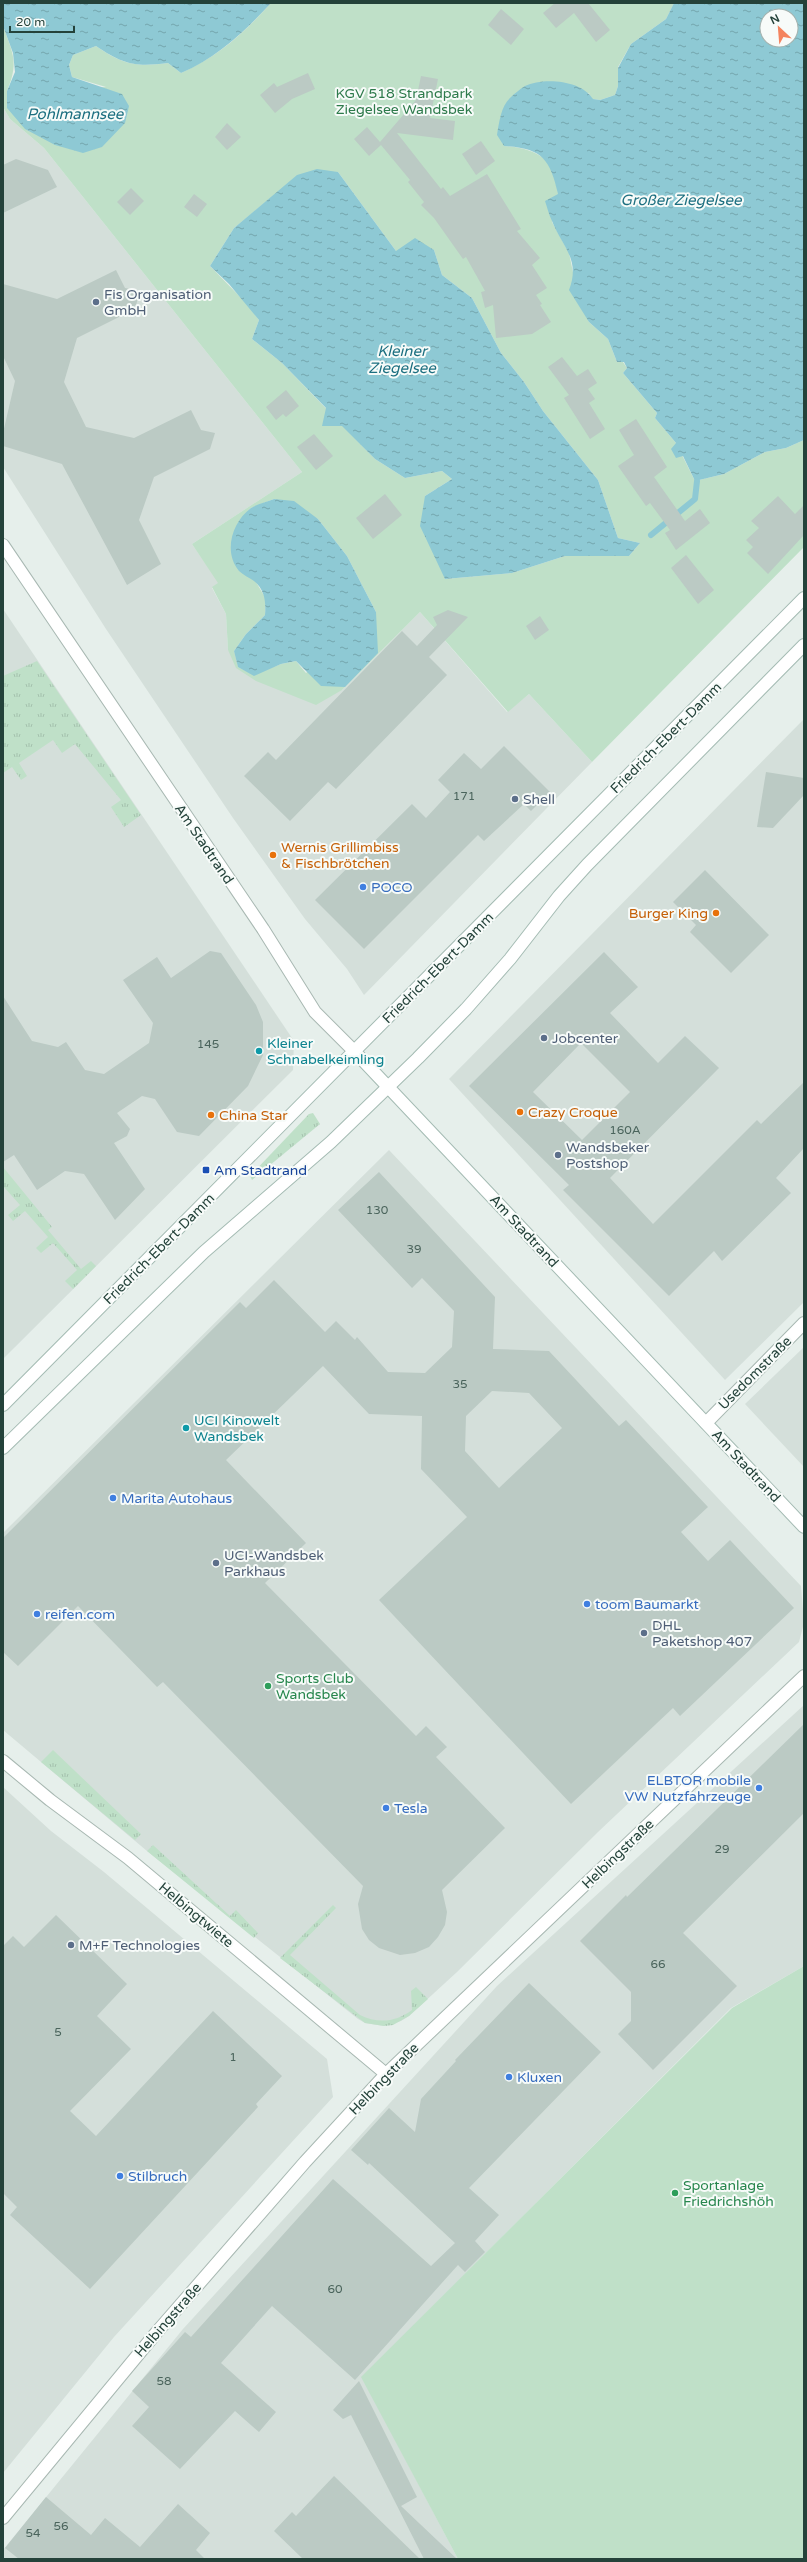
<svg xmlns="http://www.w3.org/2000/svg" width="807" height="2562" font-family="'Varela Round',sans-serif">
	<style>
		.built { fill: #d4dfda }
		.grass { fill: url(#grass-tufts) }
		.green { fill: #bfe0c8; fill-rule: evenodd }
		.water { fill: url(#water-ripples); fill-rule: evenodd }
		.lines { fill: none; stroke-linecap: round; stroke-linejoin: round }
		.stream { stroke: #8ec9d4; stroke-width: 6 }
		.building { fill: #bbcac4; fill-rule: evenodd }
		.minor-casing { stroke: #a8b8b2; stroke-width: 14 }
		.tertiary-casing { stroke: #a8b8b2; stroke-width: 14 }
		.secondary-casing { stroke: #a4bbb3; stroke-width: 14 }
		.minor { stroke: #fff; stroke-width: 12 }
		.tertiary { stroke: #fff; stroke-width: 12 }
		.secondary { stroke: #fff; stroke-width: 12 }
		.service-dot { fill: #5c6f8a; stroke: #f7fbf9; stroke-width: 1.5 }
		.food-dot { fill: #e8710a; stroke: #f7fbf9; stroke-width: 1.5 }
		.shop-dot { fill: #3f7fe0; stroke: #f7fbf9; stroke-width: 1.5 }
		.culture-dot { fill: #0f9aa8; stroke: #f7fbf9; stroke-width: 1.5 }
		.transit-dot { fill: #1a4fb4; stroke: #f7fbf9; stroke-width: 1.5 }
		.leisure-dot { fill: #2e9e5b; stroke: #f7fbf9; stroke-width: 1.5 }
		.labels { text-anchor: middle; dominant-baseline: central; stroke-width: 4; stroke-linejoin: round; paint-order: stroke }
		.number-label { font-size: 12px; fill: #4a645c }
		.park-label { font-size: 14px; fill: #2d7a4b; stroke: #f7fbf9 }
		.service-label { font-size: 14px; fill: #4e5e75; stroke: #f7fbf9; text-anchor: start }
		.street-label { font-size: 14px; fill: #24423a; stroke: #f7fbf9 }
		.food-label { font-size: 14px; fill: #c56008; stroke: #f7fbf9; text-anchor: start }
		.shop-label { font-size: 14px; fill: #366cbe; stroke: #f7fbf9; text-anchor: start }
		.culture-label { font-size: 14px; fill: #0d838f; stroke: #f7fbf9; text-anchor: start }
		.transit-label { font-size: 14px; fill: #164399; stroke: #f7fbf9; text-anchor: start }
		.leisure-label { font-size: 14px; fill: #27864d; stroke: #f7fbf9; text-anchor: start }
		.water-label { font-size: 15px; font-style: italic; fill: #1c6f80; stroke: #f7fbf9 }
	</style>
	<defs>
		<pattern id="grass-tufts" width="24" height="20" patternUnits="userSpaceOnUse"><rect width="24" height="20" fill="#bfe0c8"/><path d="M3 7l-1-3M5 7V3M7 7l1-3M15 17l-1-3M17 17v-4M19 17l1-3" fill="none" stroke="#a4c1ad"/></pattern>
		<pattern id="water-ripples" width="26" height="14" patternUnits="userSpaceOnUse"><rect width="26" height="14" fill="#8ec9d4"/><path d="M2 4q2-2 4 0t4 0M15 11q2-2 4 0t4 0" fill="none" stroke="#74a5ad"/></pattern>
	</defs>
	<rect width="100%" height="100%" fill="#e6efeb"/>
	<g class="built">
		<path d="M3,107L10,119L44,148L302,472L192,544L219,583L212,588L226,614L228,650L342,690L420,612L507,712L529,694L592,762L364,995L347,969L305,919L233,818L106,629L3,467Z"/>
		<path d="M3,609L294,1041L293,1070L3,1359Z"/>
		<path d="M804,719V1302L725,1380L449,1079Z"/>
		<path d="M389,1150L801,1586L804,1623L799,1642L598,1832L457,1972L409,2016L401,2021L384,2026L365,2023L358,2019L147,1851L3,1730V1533Z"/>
		<path d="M804,1347V1467L745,1404Z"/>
		<path d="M804,1705V1966L731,2008L362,2377L458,2559H3V2550L183,2329L497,1986Z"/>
		<path d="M3,1787L51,1831L104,1872L327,2059L333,2097L114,2337L3,2473Z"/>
	</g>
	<g class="grass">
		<path d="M37,661L141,815L124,827L111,807L121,800L75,744L62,753L53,740L19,763L27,776L21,780L12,767L3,773V676Z"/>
		<path d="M313,1113L320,1124L252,1180L250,1176L309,1114Z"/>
		<path d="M3,1167L52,1227L48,1230L81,1269L91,1261L96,1266L73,1289L65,1281L77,1270L53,1243L41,1253L36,1248L48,1237L25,1211L13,1221L8,1215L20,1205L3,1186Z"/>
		<path d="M53,1750L141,1834L135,1840L41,1762Z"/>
		<path d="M153,1845L230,1916L236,1910L258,1933L254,1938L147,1851Z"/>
		<path d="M333,1905L336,1908L290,1955L360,2015C378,2024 396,2022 412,2010L411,1991L416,1987L428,1999L409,2016L393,2025L384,2026L365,2023L280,1958Z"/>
	</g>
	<g class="green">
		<path d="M271,3H674L666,19L631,44L618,67V86L615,95L600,100L592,99L589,93L504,146C535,148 558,159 558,194C558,203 554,214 552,222L569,253L574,277L589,322L608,339L617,362H623L627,368L623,373L657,413L655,418L676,443L695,481L724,474L765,452L786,448L804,440V547L592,762L529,694L508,712L420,612L342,690L316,705L256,681L236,668L228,650L226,614L212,587L218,583L192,544L302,472L44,148L10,119L3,107V26C13,54 19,62 7,91L106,87L72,77L69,65L73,55L96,46C123,65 136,67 168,63L181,73C219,56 243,34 271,3ZM338,172L396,251L434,250L442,275L472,298L501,353L524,382L543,411L598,480L618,538L640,543L629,556H565L512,573L445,579L425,496L452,479L442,471L405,478L375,459L282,363L252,339L259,320L247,304L210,266L234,228L273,196ZM274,499L318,519L347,556L376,612L306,673L296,661L281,664L254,675L238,667L234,651L246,634L265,615L266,599L256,582L238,523L251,508Z"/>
		<path d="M804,1966V2559H458L361,2377L732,2008Z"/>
	</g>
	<g class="water">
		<path d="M4,3H271C244,32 218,57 181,73L168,63C136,67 124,65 96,46L73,55L69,65L72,77L122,94L129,106L125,123L102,147L83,153L55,145L25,129L7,108V91L15,72L13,53L3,26Z"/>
		<path d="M674,3H804V440L786,448L765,452L724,474L695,481L683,456L676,458L671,449L676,443L655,418L657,413L623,373L627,368L624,362H617L608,339L589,322L569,290C581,259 562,247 552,221C549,215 547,207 545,201L558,194C550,159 542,148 504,146L497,135C499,123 501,106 510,98C514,94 520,89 525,86C543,77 582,80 593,99L600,100L615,95L618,86V68L631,44L666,19ZM767,16H791V40H767Z"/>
		<path d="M317,169L338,172L396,251L415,238L434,250L442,275L472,298L501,353L524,382L543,411L598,480L618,538L640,543L629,556H565L512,573L445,579L420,526L425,496L452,479L442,471L405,478L375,459L342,426H322L326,408L282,363L252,339L259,320L229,284L210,266L234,228L297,175Z"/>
		<path d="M274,499L294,501L318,519L347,556L376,612L378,653L345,687L321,686L296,661L281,664L254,676L238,667L234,651L246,634L265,615C266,602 265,590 254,581C250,578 243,575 239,571C223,552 232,522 251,508C257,504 267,502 274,499Z"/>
	</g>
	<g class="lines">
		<path class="stream" d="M651,535L695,499L697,481"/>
	</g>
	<g class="building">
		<path d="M555,3H588L610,30L596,42L574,13L556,28L543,13Z"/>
		<path d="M501,9L524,29L511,45L488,25Z"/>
		<path d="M308,73L315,89L292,99L275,113L260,95L274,83L277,87Z"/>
		<path d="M421,76L438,79L430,118L455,121L453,140L397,133L441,189L443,187L450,196L487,174L521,229L517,231L540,258L532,265L547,288L536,295L542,304L540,305L551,322L532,334L496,338L493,305L485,308L481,292L485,291L466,257L463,259L434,218L421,205L424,202L408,182L410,180L381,145L369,156L354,139L367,127L380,142L416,100Z"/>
		<path d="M227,123L241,137L227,150L215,137Z"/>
		<path d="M481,141L495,161L476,175L462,154Z"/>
		<path d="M16,159L48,170L57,187L3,213V165Z"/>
		<path d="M131,188L144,201L130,215L117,202Z"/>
		<path d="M194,194L207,204L197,217L184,207Z"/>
		<path d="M116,270L125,288L140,291L135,309L77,338L64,382L86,427L134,438L191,410L201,430L215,433L210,449L154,477L139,520L161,564L127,585L62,464L3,446V433L15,381L3,356V284L57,299Z"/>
		<path d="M562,357L577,376L588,369L597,383L588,389L595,399L589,403L605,429L590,439L564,398L569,395L548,367Z"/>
		<path d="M286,390L299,406L286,417L283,414L276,420L266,407Z"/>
		<path d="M636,419L667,467L654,477L685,521L700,509L710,523L676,550L665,533L670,530L650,503L646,506L618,466L634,455L619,430Z"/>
		<path d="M314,434L333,456L316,470L297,447Z"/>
		<path d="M385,494L402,515L373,539L356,518Z"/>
		<path d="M778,496L795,514L804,505V535L768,574L747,553L753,547L746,540L759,528L751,521Z"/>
		<path d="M686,555L714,590L698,604L671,568Z"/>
		<path d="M448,610L468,617L429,657L447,675L336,789L328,782L290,821L244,776L268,752L276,760L402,631L417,646L437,625L433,617Z"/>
		<path d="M540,616L549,630L535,640L526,626Z"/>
		<path d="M504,746L550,792L531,811L524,804L484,841L478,835L364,949L315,900L412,804L426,818L450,792L438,780L464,753L481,769Z"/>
		<path d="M766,772L804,778V795L773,828L757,827Z"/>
		<path d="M705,870L769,935L731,973L690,932L696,925L673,902Z"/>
		<path d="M210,951L221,953L256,1005L263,1022V1055L248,1086L199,1136L177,1132L155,1099L142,1096L117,1113L130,1129L127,1136L114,1143L145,1189L115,1220L84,1174L65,1171L37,1190L14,1155L3,1162V996L32,1041L58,1047L66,1042L85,1070L104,1074L149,1043L153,1023L123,980L157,957L171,978Z"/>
		<path d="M604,952L638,987L610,1013L658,1063L685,1036L719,1068L610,1178L653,1224L757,1120L761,1124L804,1082V1148L776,1178L791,1193L722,1261L714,1251L669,1296L563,1190L569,1185L469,1086ZM581,1043L630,1092L582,1140L533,1092Z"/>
		<path d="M379,1172L495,1297L493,1349L549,1351L619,1426L626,1420L708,1507L681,1532L708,1561L730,1540L794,1608L680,1716L673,1708L571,1804L379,1600L467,1517L421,1469L422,1416L369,1414L323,1366L226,1460L306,1543L265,1583L416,1736L426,1726L447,1747L436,1757L505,1828L442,1890L447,1912L445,1925L438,1937L429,1947L415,1953L400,1955L379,1948L369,1940L362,1929L358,1904L363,1886L163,1682L157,1687L78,1606L18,1666L3,1652V1538L240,1302L246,1308L274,1280L325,1332L336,1321L355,1340L357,1337L388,1372L425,1373L452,1347L454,1311L422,1278L412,1288L338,1210ZM492,1391L529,1393L562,1428L499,1488L465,1451L466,1416Z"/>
		<path d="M804,1724V1813L683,1933L737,1986L653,2070L618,2034L631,2021V1992L580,1941L626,1895L627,1897Z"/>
		<path d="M56,1915L127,1984L97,2016L131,2049L70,2111L96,2136L213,2011L282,2076L256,2104L258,2107L90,2289L10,2215L17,2207L3,2193V1946L13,1936L24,1947Z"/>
		<path d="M529,1983L601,2052L469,2188L499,2215L475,2241L485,2252L465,2272L458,2265L355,2380L272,2306L221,2363L276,2412L259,2432L235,2411L180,2469L132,2426L149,2407L132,2391L185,2332L191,2337L333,2179L431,2266L455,2243L369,2163L368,2165L351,2150L389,2108L415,2132L421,2099L456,2061L455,2060Z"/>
		<path d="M359,2381L417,2497L401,2506L457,2559H424L351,2415L343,2419L333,2410Z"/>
		<path d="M334,2476L420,2559H303L274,2531L292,2512L296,2516Z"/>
		<path d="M46,2497L91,2535L105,2518L140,2547L178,2504L210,2533L196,2550L205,2559H19L5,2548Z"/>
	</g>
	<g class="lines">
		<defs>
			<g id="minor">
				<path d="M706,1423L804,1323"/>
				<path d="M3,1761L50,1800L128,1858L386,2074"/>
				<path d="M3,2518L156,2333L305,2162L386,2074L804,1676"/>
			</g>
			<path id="tertiary" d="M3,545L263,929L315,1012L355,1052"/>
			<g id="secondary">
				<path d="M355,1052L804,1527"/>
				<path d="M3,1405L804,598"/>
				<path d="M3,1448L204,1252L331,1142L418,1058L466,1009L510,959L559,896L587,865L804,645"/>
			</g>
		</defs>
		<use href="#minor" class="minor-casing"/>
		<use href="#tertiary" class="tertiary-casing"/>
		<use href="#secondary" class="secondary-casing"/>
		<use href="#minor" class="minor"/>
		<use href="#tertiary" class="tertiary"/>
		<use href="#secondary" class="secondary"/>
	</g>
	<g class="service-dot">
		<circle cx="96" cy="302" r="4"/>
		<circle cx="515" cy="799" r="4"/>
		<circle cx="544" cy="1038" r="4"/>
		<circle cx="558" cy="1155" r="4"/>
		<circle cx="216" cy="1563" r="4"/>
		<circle cx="644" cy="1633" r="4"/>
		<circle cx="71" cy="1945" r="4"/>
	</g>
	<g class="food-dot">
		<circle cx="273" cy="855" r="4"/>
		<circle cx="716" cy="913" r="4"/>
		<circle cx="520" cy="1112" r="4"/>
		<circle cx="211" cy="1115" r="4"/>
	</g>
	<g class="shop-dot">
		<circle cx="363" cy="887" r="4"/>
		<circle cx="113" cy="1498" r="4"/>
		<circle cx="587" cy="1604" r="4"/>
		<circle cx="37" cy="1614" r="4"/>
		<circle cx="759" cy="1788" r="4"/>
		<circle cx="386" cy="1808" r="4"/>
		<circle cx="509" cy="2077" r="4"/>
		<circle cx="120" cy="2176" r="4"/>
	</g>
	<g class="culture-dot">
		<circle cx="259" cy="1051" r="4"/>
		<circle cx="186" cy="1428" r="4"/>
	</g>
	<rect class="transit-dot" x="202" y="1166" width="8" height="8" rx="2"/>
	<g class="leisure-dot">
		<circle cx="268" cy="1686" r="4"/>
		<circle cx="675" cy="2193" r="4"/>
	</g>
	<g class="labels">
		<g class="number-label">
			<text x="464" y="796">171</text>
			<text x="208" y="1044">145</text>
			<text x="625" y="1130">160A</text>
			<text x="377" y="1210">130</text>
			<text x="414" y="1249">39</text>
			<text x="460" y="1384">35</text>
			<text x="722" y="1849">29</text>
			<text x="658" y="1964">66</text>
			<text x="58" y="2032">5</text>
			<text x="233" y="2057">1</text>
			<text x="335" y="2289">60</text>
			<text x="164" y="2381">58</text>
			<text x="61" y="2526">56</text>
			<text x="33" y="2533">54</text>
		</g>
		<g class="park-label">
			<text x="404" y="93">KGV 518 Strandpark<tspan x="404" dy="16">Ziegelsee Wandsbek</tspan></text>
		</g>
		<g class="service-label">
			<text x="104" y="294">Fis Organisation<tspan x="104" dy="16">GmbH</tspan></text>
			<text x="523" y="799">Shell</text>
			<text x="552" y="1038">Jobcenter</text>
			<text x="566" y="1147">Wandsbeker<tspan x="566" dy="16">Postshop</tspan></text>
			<text x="224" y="1555">UCI-Wandsbek<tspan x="224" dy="16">Parkhaus</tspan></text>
			<text x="652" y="1625">DHL<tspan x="652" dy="16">Paketshop 407</tspan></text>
			<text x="79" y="1945">M+F Technologies</text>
		</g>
		<g class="street-label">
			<text transform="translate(666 738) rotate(-45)">Friedrich-Ebert-Damm</text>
			<text transform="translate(204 844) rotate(56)">Am Stadtrand</text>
			<text transform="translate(438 968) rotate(-45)">Friedrich-Ebert-Damm</text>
			<text transform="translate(524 1231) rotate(47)">Am Stadtrand</text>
			<text transform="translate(159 1249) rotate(-45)">Friedrich-Ebert-Damm</text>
			<text transform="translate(755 1373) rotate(-45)">Usedomstraße</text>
			<text transform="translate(746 1466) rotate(47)">Am Stadtrand</text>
			<text transform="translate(618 1854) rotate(-44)">Helbingstraße</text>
			<text transform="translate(196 1915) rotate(40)">Helbingtwiete</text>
			<text transform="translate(384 2079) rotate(-46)">Helbingstraße</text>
			<text transform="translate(168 2320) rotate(-49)">Helbingstraße</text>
		</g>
		<g class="food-label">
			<text x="281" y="847">Wernis Grillimbiss<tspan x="281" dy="16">&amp; Fischbrötchen</tspan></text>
			<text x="708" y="913" text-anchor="end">Burger King</text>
			<text x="528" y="1112">Crazy Croque</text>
			<text x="219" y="1115">China Star</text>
		</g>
		<g class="shop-label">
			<text x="371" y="887">POCO</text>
			<text x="121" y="1498">Marita Autohaus</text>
			<text x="595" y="1604">toom Baumarkt</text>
			<text x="45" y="1614">reifen.com</text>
			<text x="751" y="1780" text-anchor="end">ELBTOR mobile<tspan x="751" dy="16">VW Nutzfahrzeuge</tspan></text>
			<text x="394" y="1808">Tesla</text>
			<text x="517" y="2077">Kluxen</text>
			<text x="128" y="2176">Stilbruch</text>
		</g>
		<g class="culture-label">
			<text x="267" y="1043">Kleiner<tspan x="267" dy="16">Schnabelkeimling</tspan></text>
			<text x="194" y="1420">UCI Kinowelt<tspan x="194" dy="16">Wandsbek</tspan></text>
		</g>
		<g class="transit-label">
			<text x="214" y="1170">Am Stadtrand</text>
		</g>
		<g class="leisure-label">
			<text x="276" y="1678">Sports Club<tspan x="276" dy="16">Wandsbek</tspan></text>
			<text x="683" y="2185">Sportanlage<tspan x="683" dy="16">Friedrichshöh</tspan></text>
		</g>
		<g class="water-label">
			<text x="75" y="114">Pohlmannsee</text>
			<text x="681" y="200">Großer Ziegelsee</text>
			<text x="402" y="351">Kleiner<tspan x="402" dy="17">Ziegelsee</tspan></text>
		</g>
	</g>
	<rect width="807" height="2562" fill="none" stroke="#24423a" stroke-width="8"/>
	<g transform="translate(779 28) rotate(334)"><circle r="19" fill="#f7fbf9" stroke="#a3b1ad"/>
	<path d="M0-3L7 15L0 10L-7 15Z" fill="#f4845f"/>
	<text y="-6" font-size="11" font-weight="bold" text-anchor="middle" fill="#24423a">N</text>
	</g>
	<path d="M10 26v6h64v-6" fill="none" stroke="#24423a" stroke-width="2"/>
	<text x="16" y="26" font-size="12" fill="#24423a" stroke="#f7fbf9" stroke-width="3" paint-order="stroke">20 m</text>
</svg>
